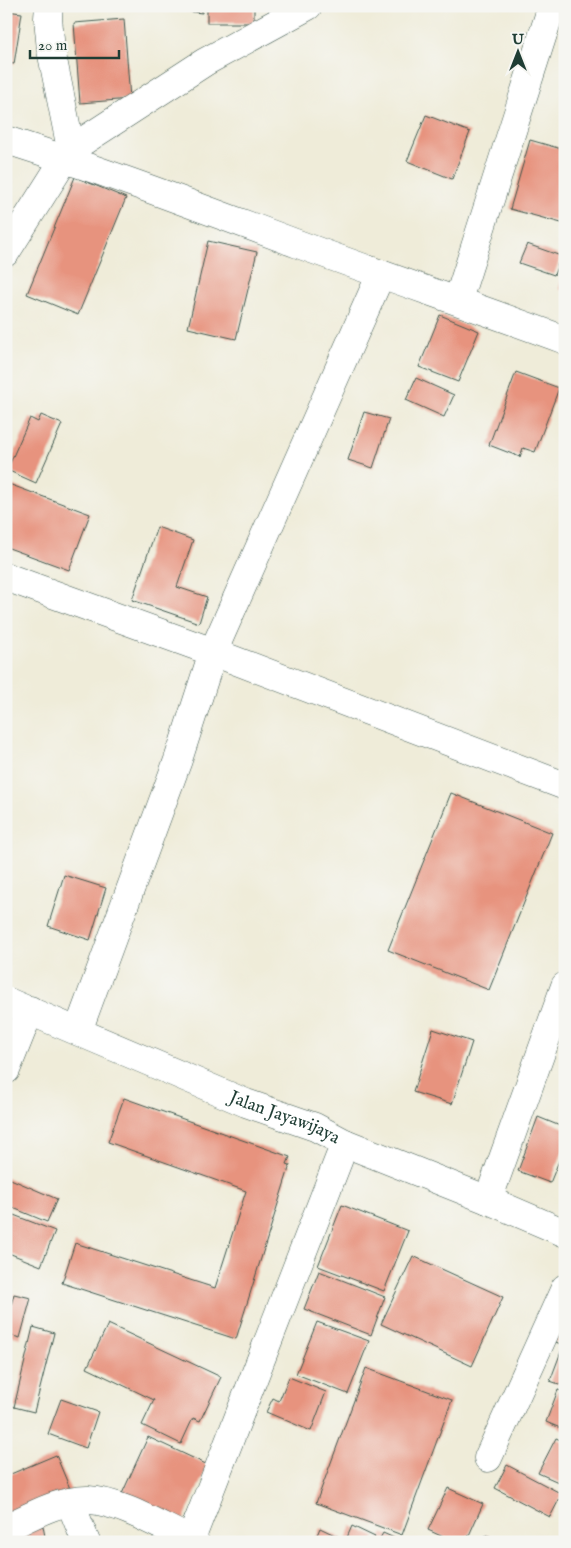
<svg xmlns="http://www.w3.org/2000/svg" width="571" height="1548" font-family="'IM FELL English',serif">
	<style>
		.building { fill: #e7937e }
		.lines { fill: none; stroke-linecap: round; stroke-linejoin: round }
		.minor-casing { stroke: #3e574d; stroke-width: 29 }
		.major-casing { stroke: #3e574d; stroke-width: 29 }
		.minor { stroke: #fff; stroke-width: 28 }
		.major { stroke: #fff; stroke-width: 28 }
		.labels { text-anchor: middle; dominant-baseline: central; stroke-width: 4; stroke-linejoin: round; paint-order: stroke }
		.street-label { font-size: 18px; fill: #1f3d34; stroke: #f6f6f2 }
	</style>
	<rect width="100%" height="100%" fill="#f6f6f2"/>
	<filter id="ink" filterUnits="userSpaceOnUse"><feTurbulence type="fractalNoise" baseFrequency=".02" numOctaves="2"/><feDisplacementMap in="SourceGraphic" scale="10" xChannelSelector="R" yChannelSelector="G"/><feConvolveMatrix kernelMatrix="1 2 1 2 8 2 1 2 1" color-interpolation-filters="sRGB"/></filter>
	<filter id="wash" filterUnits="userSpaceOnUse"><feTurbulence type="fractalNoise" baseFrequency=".0096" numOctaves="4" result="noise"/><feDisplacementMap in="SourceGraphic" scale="20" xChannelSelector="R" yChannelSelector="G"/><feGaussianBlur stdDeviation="1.12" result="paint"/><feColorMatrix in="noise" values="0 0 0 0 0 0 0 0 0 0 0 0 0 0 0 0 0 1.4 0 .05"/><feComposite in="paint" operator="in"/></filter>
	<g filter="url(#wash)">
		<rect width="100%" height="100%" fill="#efecd9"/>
		<g id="blocks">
			<g class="building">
				<path d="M177,6H202V13L177,10Z"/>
				<rect x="207" y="6" width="47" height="17"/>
				<path d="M6,11L22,13L14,64L6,63Z"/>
				<path d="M124,19L130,99L80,103L74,23Z"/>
				<path d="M426,115L470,132L452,179L407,161Z"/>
				<path d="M530,140L565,150V224L510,209Z"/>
				<path d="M75,177L126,198L78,315L27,294Z"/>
				<path d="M208,241L257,252L236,339L188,328Z"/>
				<path d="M527,244L561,256L554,275L519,263Z"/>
				<path d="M564,271H565V291L559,289Z"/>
				<path d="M440,315L479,331L458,382L419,367Z"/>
				<path d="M516,372L559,388L535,452L523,448L520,457L489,445Z"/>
				<path d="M416,378L454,395L444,417L406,400Z"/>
				<path d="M364,412L389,419L373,468L348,460Z"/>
				<path d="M41,415L62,424L36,483L7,470L30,418L38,422Z"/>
				<path d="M6,483L90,514L69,570L6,547Z"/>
				<path d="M157,527L193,540L177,587L207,597L199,623L132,600Z"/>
				<path d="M451,793L552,833L489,990L388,950Z"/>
				<path d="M64,875L106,888L90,940L48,926Z"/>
				<path d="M433,1029L472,1042L452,1104L413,1092Z"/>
				<path d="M124,1098L290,1157L287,1164L290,1165L236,1339L62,1283L75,1243L215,1288L246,1191L108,1142Z"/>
				<path d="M538,1117L565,1128V1146L550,1183L518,1171Z"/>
				<path d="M6,1177L57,1199L47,1222L6,1205Z"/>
				<path d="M342,1205L408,1231L384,1291L318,1266Z"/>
				<path d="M6,1212L55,1231L41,1266L6,1252Z"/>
				<path d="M413,1256L503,1297L472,1366L381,1324Z"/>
				<path d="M319,1271L385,1297L371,1335L304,1309Z"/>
				<path d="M14,1294L31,1298L20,1338L6,1334V1316H8Z"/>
				<path d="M565,1317V1345L555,1342Z"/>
				<path d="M317,1322L369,1341L348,1394L296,1374Z"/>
				<path d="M108,1324L221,1377L200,1421L193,1418L181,1444L142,1425L154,1400L87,1368Z"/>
				<path d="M33,1327L54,1333L34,1412L14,1407Z"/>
				<path d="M562,1349L565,1350V1386L550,1381Z"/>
				<path d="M366,1368L452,1400L402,1535L316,1503Z"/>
				<path d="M289,1377L326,1392L311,1431L266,1412L273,1398L279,1401Z"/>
				<path d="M558,1390L565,1392V1430L546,1422Z"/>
				<path d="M61,1399L98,1412L86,1448L48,1434Z"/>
				<path d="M148,1437L208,1465L182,1523L121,1496Z"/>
				<path d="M556,1438L565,1442V1485L538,1473Z"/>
				<path d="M56,1455L71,1491L10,1517L6,1509V1476Z"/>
				<path d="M507,1465L562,1494L550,1517L495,1488Z"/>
				<path d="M448,1488L483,1504L466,1542H454L428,1530Z"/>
				<path d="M43,1526L46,1542H21L19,1532Z"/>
				<path d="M352,1526L375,1537L372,1542H345Z"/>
				<path d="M320,1528L343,1539L342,1542H314Z"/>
				<path d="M383,1533L403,1542H378Z"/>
				<path d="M486,1535L505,1541V1542H483Z"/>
			</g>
		</g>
	</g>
	<g filter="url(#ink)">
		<use href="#blocks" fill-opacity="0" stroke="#3e574d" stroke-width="1"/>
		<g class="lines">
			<defs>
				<g id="minor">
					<path d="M49,6L48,18L51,50L71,149"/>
					<path d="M6,140C105,171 201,208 298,244C387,277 476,307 565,340"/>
					<path d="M6,252L71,149L205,62L308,6"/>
					<path d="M381,274L213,652L565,786"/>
					<path d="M458,300L552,6"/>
					<path d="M6,577L213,652L178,760L78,1031"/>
					<path d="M6,1070L30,1010"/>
					<path d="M488,1200L565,986"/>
					<path d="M488,1458L565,1288"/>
					<path d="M70,1502L86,1542"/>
					<path d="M6,1528C31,1516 60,1499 89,1500C120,1501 165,1529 195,1542"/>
					<path d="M190,1542L345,1143"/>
				</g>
				<g id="major">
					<path id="s1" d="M6,1001L246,1103L315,1127L345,1143L488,1200L565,1233"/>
				</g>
			</defs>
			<use href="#minor" class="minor-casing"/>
			<use href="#major" class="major-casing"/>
			<use href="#minor" class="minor"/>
			<use href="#major" class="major"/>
		</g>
	</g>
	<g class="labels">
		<g class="street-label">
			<text stroke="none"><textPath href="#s1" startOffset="302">Jalan Jayawijaya</textPath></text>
		</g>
	</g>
	<rect width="571" height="1548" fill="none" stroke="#f6f6f2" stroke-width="25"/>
	<g transform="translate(518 52)" stroke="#f6f6f2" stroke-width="4" paint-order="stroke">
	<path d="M0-4L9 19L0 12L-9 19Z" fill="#1f3d34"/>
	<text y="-8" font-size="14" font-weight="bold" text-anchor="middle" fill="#1f3d34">U</text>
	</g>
	<path d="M30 50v8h89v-8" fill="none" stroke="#1f3d34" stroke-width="2.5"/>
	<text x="38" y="50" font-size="15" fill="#1f3d34" stroke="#f6f6f2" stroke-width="4" paint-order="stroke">20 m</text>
</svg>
